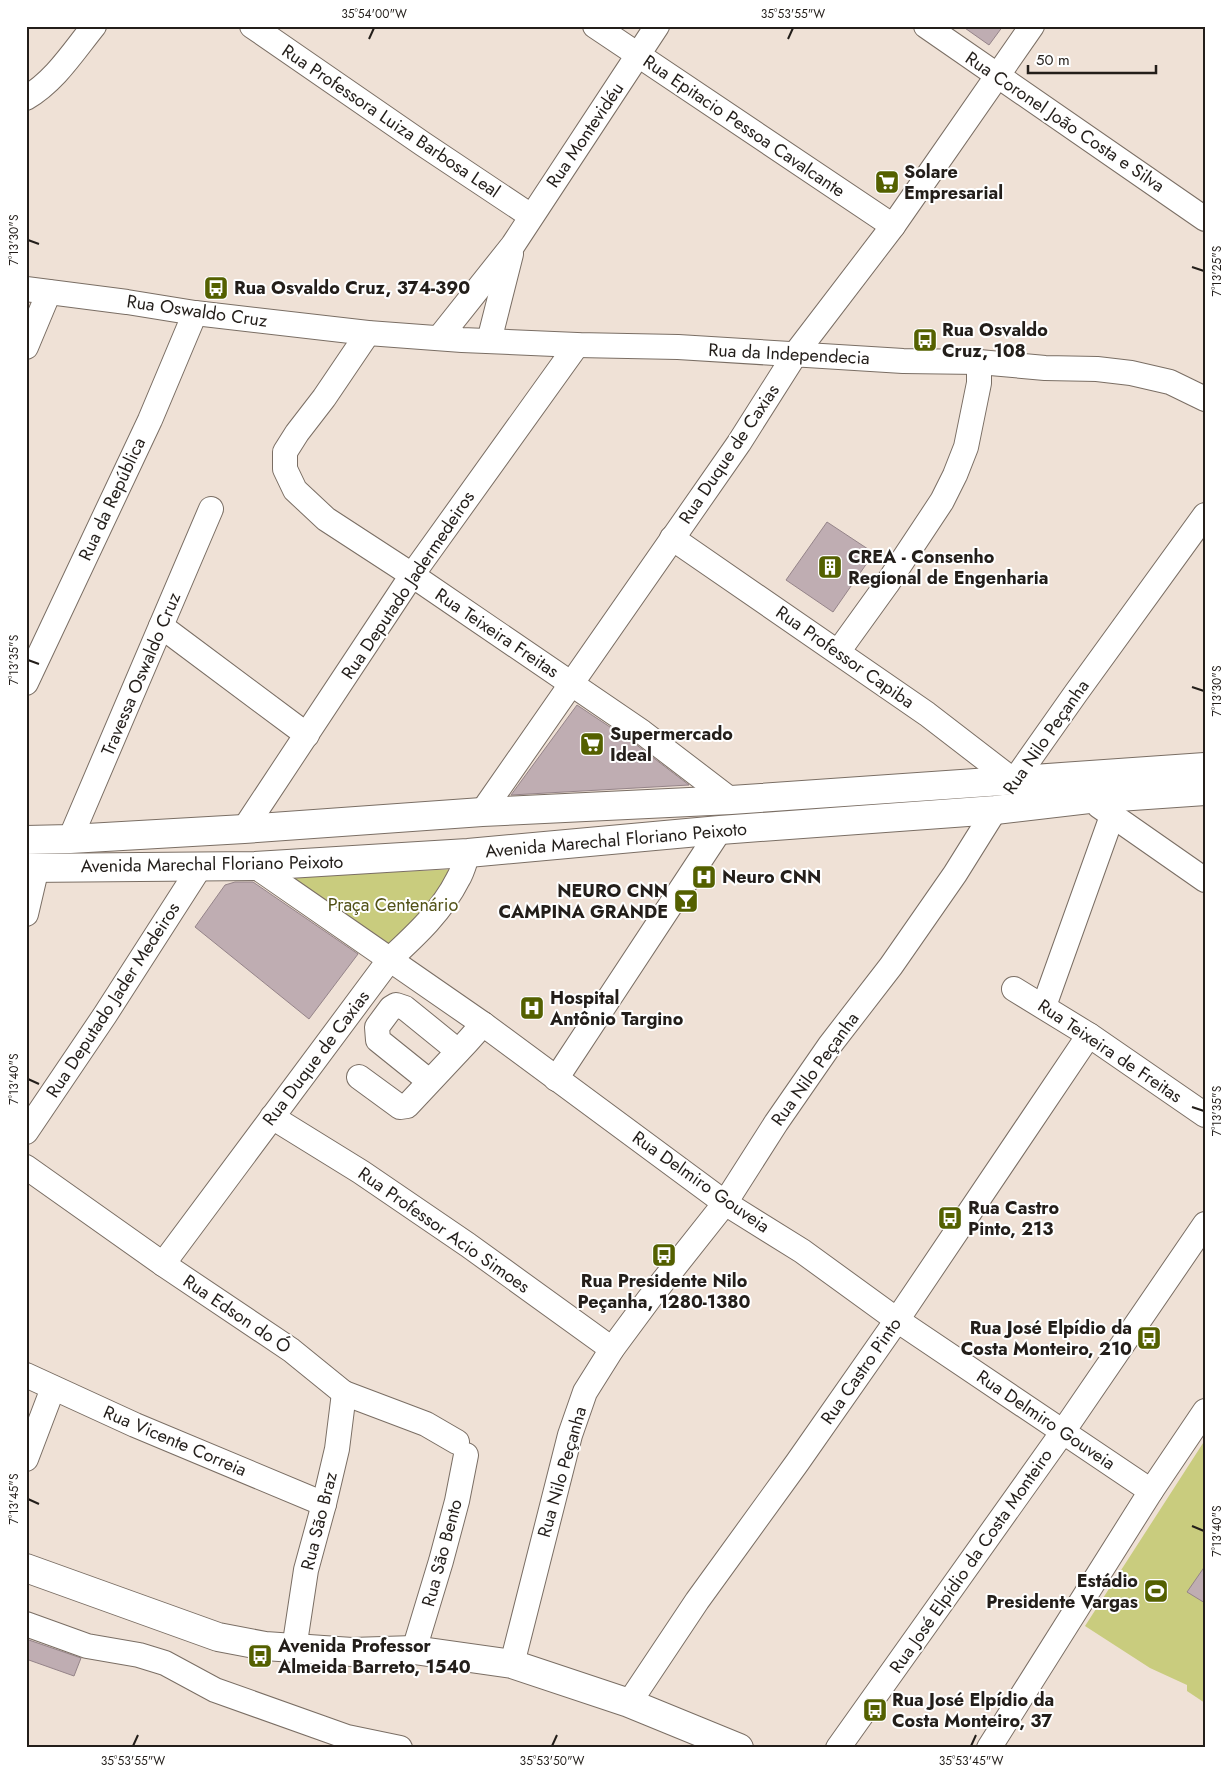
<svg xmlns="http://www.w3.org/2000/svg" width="1231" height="1774" font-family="Jost,sans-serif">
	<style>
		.green { fill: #c9cc7e }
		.building { fill: #bfadb2; stroke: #958489 }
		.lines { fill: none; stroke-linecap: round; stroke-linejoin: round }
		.minor-casing { stroke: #7a6e64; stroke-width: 26 }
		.major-casing { stroke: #7a6e64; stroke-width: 30 }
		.minor { stroke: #fff; stroke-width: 24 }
		.major { stroke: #fff; stroke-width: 28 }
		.ticks { fill: none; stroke: #231e1a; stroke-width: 2 }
		.labels { text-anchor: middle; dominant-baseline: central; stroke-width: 4; stroke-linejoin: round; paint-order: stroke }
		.street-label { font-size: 18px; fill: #231e1a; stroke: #fff }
		.poi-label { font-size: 18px; font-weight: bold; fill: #231e1a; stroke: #fff; text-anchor: start }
		.park-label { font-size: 18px; fill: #515116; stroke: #fff }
		.neatline { fill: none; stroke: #231e1a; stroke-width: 2 }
		.ticks-label { font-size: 12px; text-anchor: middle; fill: #231e1a }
	</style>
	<rect width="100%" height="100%" fill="#efe1d6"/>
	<g class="green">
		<path d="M457,869L403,953L292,877Z"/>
		<path d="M1205,1440V1703L1187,1691V1685L1150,1668L1085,1626Z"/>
	</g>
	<g class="building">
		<path d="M962,26H1003L989,45Z"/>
		<path d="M827,522L874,553L833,612L786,580Z"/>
		<path d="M577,705L634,743L689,785L511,795Z"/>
		<path d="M235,882H253L358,954L309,1019L195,927L225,885Z"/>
		<path d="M1205,1566V1603L1187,1592Z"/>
		<path d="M26,1639L81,1658L74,1676L26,1659Z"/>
	</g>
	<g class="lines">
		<defs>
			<g id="minor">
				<path d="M252,26L423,144L531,216"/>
				<path d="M595,26L893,226"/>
				<path d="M926,26L1205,219"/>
				<path d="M26,98C55,81 73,52 94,26"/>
				<path d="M26,289L127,302L195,313L368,333L462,340L577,345L678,347L903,361L979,362L1045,368L1097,369L1131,373L1170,382L1205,399"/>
				<path d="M368,333L324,398L297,433L285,452V469L295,490L326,519L412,575L642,732L731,800"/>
				<path d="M439,338L513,245L657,26"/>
				<path d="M489,341L511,254"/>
				<path d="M26,347L49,292"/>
				<path d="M672,538L927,714L1014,781L1076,693L1205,515"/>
				<path d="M161,626L307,735"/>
				<path d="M838,652L887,584L942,501L955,475L966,447L979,383V362"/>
				<path d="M26,683L150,420L195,313"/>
				<path d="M1099,806L1205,880"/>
				<path d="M482,812L739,443L796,353L893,226L1032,26"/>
				<path d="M244,829L412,575L577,345"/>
				<path d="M70,839L211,509"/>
				<path d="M255,866L483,1024L725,1203L802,1251L897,1320L1151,1491"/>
				<path d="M26,914L37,867"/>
				<path d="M1014,989L1089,1035L1205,1115"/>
				<path d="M1044,1006L1112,816"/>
				<path d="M359,1077L400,1107L407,1106L467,1042L483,1024"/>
				<path d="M556,1079L720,830"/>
				<path d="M429,1081L378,1040L377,1027L391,1008L396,1005L405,1008L458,1051"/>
				<path d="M272,1117L361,1172L468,1245L612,1349"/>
				<path d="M26,1132L105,1015L200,867"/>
				<path d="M26,1167L163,1264L291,1350L344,1393L426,1424L457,1442"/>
				<path d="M163,1264L390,959C416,935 442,911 458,879C463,871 465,861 468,853"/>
				<path d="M26,1375L135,1425L324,1504"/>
				<path d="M26,1459L53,1388"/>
				<path d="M26,1624L87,1646L139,1655L165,1663L215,1690L347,1737L400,1748"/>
				<path d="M294,1649L306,1570L324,1504L337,1449L344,1393"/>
				<path d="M414,1650L441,1561L457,1501L466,1455"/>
				<path d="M512,1664L570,1435L585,1392L612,1349L649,1299L725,1203L776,1123L830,1045L891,966L955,874L995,810"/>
				<path d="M629,1703L697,1601L797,1463L897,1320L1089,1035"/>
				<path d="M838,1748L1062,1433L1205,1224"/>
				<path d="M989,1748L1151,1491L1205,1411"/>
			</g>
			<g id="major">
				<path d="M26,840L70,839L244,829L482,812L731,800L1205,767"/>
				<path d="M26,868L255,866L468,853L720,830L995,810L1089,799L1205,791"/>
				<path d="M26,1568L218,1637L265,1646L352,1652L414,1650L512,1664L629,1703L739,1748"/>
			</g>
		</defs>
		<use href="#minor" class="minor-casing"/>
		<use href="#major" class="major-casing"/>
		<use href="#minor" class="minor"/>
		<use href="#major" class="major"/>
	</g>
	<path class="ticks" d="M369,39L374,28M788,39L793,28M28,240L39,244M1192,267L1204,271M28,660L39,664M1192,687L1204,691M28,1079L39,1084M1192,1107L1204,1111M28,1499L39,1504M1192,1526L1204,1531M133,1746L138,1735M552,1746L557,1735M971,1746L976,1735"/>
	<defs>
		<symbol id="supermarket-square" viewBox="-11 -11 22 22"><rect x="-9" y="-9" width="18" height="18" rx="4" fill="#546000" stroke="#fff"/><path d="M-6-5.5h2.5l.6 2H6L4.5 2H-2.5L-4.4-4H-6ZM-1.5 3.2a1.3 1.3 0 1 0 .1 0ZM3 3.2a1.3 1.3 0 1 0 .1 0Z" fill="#fff"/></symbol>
		<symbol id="bus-square" viewBox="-11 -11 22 22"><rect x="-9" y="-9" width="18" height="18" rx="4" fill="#546000" stroke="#fff"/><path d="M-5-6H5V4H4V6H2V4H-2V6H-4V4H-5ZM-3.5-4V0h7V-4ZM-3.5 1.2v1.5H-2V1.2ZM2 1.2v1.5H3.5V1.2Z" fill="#fff"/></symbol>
		<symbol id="building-square" viewBox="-11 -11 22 22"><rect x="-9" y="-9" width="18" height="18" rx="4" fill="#546000" stroke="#fff"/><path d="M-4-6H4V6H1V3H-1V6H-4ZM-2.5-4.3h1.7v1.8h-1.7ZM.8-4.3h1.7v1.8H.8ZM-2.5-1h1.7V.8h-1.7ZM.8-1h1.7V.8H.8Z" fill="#fff"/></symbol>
		<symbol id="hospital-square" viewBox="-11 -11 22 22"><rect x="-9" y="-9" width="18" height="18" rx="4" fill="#546000" stroke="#fff"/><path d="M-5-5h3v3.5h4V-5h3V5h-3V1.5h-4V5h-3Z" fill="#fff"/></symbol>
		<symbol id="bar-square" viewBox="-11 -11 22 22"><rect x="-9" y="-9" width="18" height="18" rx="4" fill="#546000" stroke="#fff"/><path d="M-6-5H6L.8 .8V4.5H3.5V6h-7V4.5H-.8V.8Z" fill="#fff"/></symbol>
		<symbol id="stadium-square" viewBox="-11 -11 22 22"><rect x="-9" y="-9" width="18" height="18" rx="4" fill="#546000" stroke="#fff"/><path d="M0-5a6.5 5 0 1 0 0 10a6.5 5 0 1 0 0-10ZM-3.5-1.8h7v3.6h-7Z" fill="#fff"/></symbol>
	</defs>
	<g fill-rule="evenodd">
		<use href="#supermarket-square" x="873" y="168" width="28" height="28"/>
		<use href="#bus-square" x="202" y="274" width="28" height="28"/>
		<use href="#bus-square" x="911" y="326" width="28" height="28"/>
		<use href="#building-square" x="816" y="553" width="28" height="28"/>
		<use href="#supermarket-square" x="578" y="730" width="28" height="28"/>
		<use href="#hospital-square" x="690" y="863" width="28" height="28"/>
		<use href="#bar-square" x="672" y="887" width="28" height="28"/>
		<use href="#hospital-square" x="518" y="994" width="28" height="28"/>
		<use href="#bus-square" x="936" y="1204" width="28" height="28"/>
		<use href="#bus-square" x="650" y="1241" width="28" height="28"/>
		<use href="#bus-square" x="1135" y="1324" width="28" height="28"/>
		<use href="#stadium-square" x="1142" y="1577" width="28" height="28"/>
		<use href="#bus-square" x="246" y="1642" width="28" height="28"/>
		<use href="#bus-square" x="861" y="1696" width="28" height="28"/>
	</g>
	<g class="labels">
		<g class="street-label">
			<text transform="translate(391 121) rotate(34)">Rua Professora Luiza Barbosa Leal</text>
			<text transform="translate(1065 122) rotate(34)">Rua Coronel João Costa e Silva</text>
			<text transform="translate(744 126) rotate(34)">Rua Epitacio Pessoa Cavalcante</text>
			<text transform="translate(585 135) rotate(-56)">Rua Montevidéu</text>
			<text transform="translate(197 311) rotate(8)">Rua Oswaldo Cruz</text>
			<text transform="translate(789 354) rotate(3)">Rua da Independecia</text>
			<text transform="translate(729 454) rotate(-56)">Rua Duque de Caxias</text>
			<text transform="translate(112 499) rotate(-65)">Rua da República</text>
			<text transform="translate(408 585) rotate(-56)">Rua Deputado Jadermedeiros</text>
			<text transform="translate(497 633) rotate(34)">Rua Teixeira Freitas</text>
			<text transform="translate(845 657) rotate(35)">Rua Professor Capiba</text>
			<text transform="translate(141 674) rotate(-67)">Travessa Oswaldo Cruz</text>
			<text transform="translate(1046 737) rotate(-55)">Rua Nilo Peçanha</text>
			<text transform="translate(616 840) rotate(-5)">Avenida Marechal Floriano Peixoto</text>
			<text transform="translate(212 864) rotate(-1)">Avenida Marechal Floriano Peixoto</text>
			<text transform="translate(113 1000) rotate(-57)">Rua Deputado Jader Medeiros</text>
			<text transform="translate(1110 1051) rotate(34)">Rua Teixeira de Freitas</text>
			<text transform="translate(316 1058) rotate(-53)">Rua Duque de Caxias</text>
			<text transform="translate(815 1069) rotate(-54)">Rua Nilo Peçanha</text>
			<text transform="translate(701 1182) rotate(35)">Rua Delmiro Gouveia</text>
			<text transform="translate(444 1230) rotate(35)">Rua Professor Acio Simoes</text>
			<text transform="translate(237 1314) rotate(34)">Rua Edson do Ó</text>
			<text transform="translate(861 1371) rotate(-55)">Rua Castro Pinto</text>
			<text transform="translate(1046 1420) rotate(34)">Rua Delmiro Gouveia</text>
			<text transform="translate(175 1441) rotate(23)">Rua Vicente Correia</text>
			<text transform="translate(562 1472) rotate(-74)">Rua Nilo Peçanha</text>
			<text transform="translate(319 1521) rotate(-76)">Rua São Braz</text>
			<text transform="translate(442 1553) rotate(-75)">Rua São Bento</text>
			<text transform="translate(971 1561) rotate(-55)">Rua José Elpídio da Costa Monteiro</text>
		</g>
		<g class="poi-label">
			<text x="904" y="172">Solare<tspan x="904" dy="21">Empresarial</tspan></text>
			<text x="234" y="288">Rua Osvaldo Cruz, 374-390</text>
			<text x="942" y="330">Rua Osvaldo<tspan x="942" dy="21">Cruz, 108</tspan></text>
			<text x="848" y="557">CREA - Consenho<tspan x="848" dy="21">Regional de Engenharia</tspan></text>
			<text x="610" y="734">Supermercado<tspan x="610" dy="21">Ideal</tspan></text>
			<text x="722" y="877">Neuro CNN</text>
			<text x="668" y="891" text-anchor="end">NEURO CNN<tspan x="668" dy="21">CAMPINA GRANDE</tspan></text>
			<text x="550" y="998">Hospital<tspan x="550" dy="21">Antônio Targino</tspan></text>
			<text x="968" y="1208">Rua Castro<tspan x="968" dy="21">Pinto, 213</tspan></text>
			<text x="664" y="1281" text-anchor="middle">Rua Presidente Nilo<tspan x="664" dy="21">Peçanha, 1280-1380</tspan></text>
			<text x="1132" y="1328" text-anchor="end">Rua José Elpídio da<tspan x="1132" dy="21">Costa Monteiro, 210</tspan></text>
			<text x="1138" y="1581" text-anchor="end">Estádio<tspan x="1138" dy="21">Presidente Vargas</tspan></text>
			<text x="278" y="1646">Avenida Professor<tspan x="278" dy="21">Almeida Barreto, 1540</tspan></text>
			<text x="892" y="1700">Rua José Elpídio da<tspan x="892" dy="21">Costa Monteiro, 37</tspan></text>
		</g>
		<g class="park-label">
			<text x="393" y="905">Praça Centenário</text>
		</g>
	</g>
	<rect width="1231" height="1774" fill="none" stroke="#ffffff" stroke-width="55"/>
	<path d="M1028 65v8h128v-8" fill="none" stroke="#231e1a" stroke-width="2.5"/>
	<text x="1036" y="65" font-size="15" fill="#231e1a" stroke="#ffffff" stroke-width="4" paint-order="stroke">50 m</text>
	<rect x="28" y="28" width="1176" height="1718" class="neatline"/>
	<g class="ticks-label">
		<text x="374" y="18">35°54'00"W</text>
		<text x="793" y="18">35°53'55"W</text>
		<text transform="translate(14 240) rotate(-90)" y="4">7°13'30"S</text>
		<text transform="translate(1217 271) rotate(-90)" y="4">7°13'25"S</text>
		<text transform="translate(14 660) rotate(-90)" y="4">7°13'35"S</text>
		<text transform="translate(1217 691) rotate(-90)" y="4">7°13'30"S</text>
		<text transform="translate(14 1079) rotate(-90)" y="4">7°13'40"S</text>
		<text transform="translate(1217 1111) rotate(-90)" y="4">7°13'35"S</text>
		<text transform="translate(14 1499) rotate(-90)" y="4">7°13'45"S</text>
		<text transform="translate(1217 1531) rotate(-90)" y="4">7°13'40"S</text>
		<text x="133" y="1765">35°53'55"W</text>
		<text x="552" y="1765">35°53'50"W</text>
		<text x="971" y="1765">35°53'45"W</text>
	</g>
</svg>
